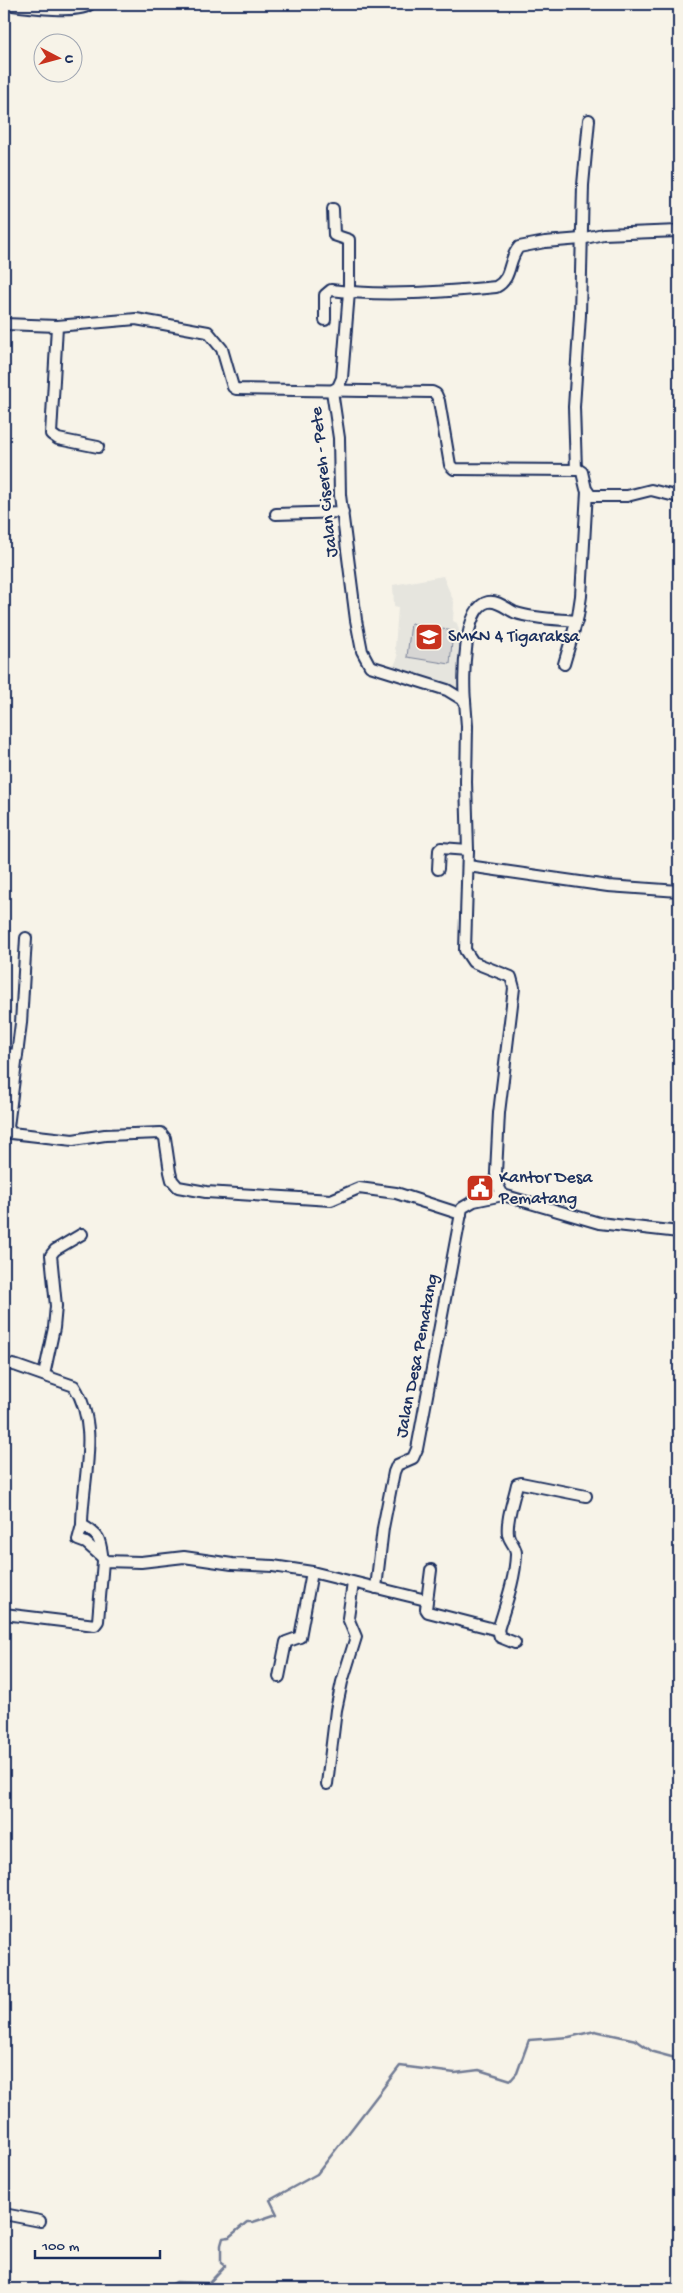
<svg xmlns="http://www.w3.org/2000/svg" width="683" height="2293" font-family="'Gochi Hand',sans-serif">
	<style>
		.built { fill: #e6e5de }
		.green { fill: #d7d6d4; stroke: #798299 }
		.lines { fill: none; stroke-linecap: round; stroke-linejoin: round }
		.stream { stroke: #727c95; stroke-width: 2.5 }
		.street-casing { stroke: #1b2f5e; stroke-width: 14 }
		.street { stroke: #f7f3e8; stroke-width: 10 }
		.labels { text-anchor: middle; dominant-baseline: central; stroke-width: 4; stroke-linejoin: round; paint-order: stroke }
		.street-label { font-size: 18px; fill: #1b2f5e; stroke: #f7f3e8 }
		.poi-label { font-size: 18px; fill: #1b2f5e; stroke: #f7f3e8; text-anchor: start }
	</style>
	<rect width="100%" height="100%" fill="#f7f3e8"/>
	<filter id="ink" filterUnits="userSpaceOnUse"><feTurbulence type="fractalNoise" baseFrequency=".02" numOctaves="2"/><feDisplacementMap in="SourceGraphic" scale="10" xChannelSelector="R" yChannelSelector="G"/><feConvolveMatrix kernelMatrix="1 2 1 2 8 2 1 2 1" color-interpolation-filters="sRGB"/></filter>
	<g filter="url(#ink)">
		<path class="built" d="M443,576L454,602L453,621L457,623L462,641L464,670L462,691L447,690L402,673L394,666L398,657L395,648L398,607L394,606L393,585Z"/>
		<path class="green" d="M411,623L453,631L450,664L407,657Z"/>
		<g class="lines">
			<path class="stream" d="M163,2289L176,2282L209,2283L225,2266L221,2263V2245L223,2238L229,2237L247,2222H253L277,2214L270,2200L317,2174L400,2066L455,2073L479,2070L511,2080L517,2073L529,2040L569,2037L595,2031L636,2040L653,2052L679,2059"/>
			<defs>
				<g id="street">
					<path d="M4,4C20,6 80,15 90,4"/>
					<path d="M325,320V295L331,290C385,297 442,292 496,287C513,278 507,260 519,247L545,242L581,239L603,234L679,231"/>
					<path d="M4,324L57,326L136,319L208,332L222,349L233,387L236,389L432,392L436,394L439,401L450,465L454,469L579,470L582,472L586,489L591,496H627L651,490L679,497"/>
					<path d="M57,326L51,434L58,439L98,447"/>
					<path d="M332,391L339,438L340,495L356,620L362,651L370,666L447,690L465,701L467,726L466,782L468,850L465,950L473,962L511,977L514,988L499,1113L496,1173L497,1184L503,1195L599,1223L679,1232"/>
					<path d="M332,391L338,387L342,378L349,292V240L334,235L333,209"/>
					<path d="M576,470L574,407L580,315L583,185L589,120"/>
					<path d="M276,514L343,512"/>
					<path d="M564,664L578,616L581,596L587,491"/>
					<path d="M465,701C463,681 463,607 488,602C498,600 508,610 516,613C535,619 557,619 577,621"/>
					<path d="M468,866L608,886L679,891"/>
					<path d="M438,869L439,850L441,848L468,850"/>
					<path d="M4,1054L17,1055L8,1127L11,1133L73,1140L105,1135L161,1133L165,1138L170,1172L172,1180L178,1187L206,1192L331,1200L359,1188L396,1193L461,1214"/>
					<path d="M17,1055L21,1023L26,938"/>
					<path d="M4,1363L17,1366L74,1386C101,1428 82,1479 82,1525C101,1536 100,1539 103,1561"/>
					<path d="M44,1375L54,1328L56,1306L51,1255L55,1250L82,1234"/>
					<path d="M82,1525L78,1540L86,1543L102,1557"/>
					<path d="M431,1570L426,1609L428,1612L498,1630L500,1637L515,1643"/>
					<path d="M376,1588L383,1528L394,1472L397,1465L413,1458L417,1449L462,1208L474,1201L503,1195"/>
					<path d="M4,1614L95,1625L98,1621L103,1561L141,1562L184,1557L232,1564L273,1566L312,1572L426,1600"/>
					<path d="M498,1630C505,1606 515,1580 516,1555C517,1546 509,1542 508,1534C506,1519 514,1499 517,1484L521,1483L586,1496"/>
					<path d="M279,1677L286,1642L300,1637L312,1572"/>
					<path d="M327,1784L336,1710L342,1682L356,1637L348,1618L353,1583"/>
					<path d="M4,2214L40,2221"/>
				</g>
			</defs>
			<use href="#street" class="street-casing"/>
			<use href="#street" class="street"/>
		</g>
	</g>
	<defs>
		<symbol id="school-square" viewBox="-11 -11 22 22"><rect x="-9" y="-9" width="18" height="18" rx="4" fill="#c8321e" stroke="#f7f3e8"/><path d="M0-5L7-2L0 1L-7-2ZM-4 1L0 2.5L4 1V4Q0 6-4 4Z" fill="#fff"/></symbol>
		<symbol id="civic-square" viewBox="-11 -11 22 22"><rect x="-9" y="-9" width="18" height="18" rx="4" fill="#c8321e" stroke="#f7f3e8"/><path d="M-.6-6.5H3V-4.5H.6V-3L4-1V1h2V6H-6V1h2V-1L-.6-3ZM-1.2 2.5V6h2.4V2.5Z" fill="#fff"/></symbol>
	</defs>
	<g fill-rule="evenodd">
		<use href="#school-square" x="413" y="621" width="32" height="32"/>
		<use href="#civic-square" x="464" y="1172" width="32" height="32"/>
	</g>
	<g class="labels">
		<g class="street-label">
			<text transform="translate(325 482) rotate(-96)">Jalan Cisereh - Pete</text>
			<text transform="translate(418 1356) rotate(-79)">Jalan Desa Pematang</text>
		</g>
		<g class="poi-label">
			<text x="448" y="637">SMKN 4 Tigaraksa</text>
			<text x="499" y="1178">Kantor Desa<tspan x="499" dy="21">Pematang</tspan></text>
		</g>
	</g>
	<rect width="683" height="2293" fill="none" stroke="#f7f3e8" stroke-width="20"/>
	<rect x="10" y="10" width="663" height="2273" fill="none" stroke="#1b2f5e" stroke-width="2" filter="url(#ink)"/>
	<g transform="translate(58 58) rotate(96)"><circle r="24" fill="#f7f3e8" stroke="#9fa5b1"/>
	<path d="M0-4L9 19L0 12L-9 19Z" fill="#c8321e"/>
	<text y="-8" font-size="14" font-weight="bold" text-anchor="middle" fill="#1b2f5e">U</text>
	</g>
	<path d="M35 2250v8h125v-8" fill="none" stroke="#1b2f5e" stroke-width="2.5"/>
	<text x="42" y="2250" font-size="15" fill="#1b2f5e" stroke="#f7f3e8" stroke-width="4" paint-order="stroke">100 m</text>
</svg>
